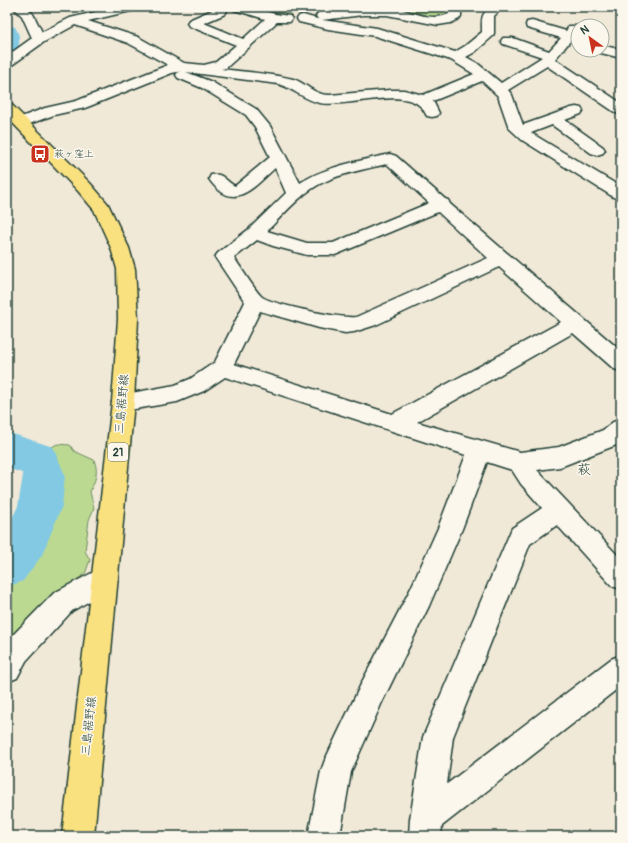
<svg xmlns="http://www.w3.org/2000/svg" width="628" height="843" font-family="Pangolin,'Klee One',sans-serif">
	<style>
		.green { fill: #bbd991; stroke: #6d8b62 }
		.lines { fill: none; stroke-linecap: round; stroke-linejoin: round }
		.river { fill: #83c9e4; fill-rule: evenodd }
		.minor-casing { stroke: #1f3d34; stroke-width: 3 }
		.major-casing { stroke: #1f3d34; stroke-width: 3 }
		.minor { fill: #fbf7ec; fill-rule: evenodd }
		.major { fill: #fae180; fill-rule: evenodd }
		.labels { text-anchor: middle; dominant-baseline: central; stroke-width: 3; stroke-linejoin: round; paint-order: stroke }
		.far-poi-label { font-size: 10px; fill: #1f3d34; stroke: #fbf7ec; text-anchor: start }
		.shield { fill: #fbf7ec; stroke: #61756b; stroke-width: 1 }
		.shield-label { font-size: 11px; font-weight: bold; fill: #1f3d34 }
		.street-label { font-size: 12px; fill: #1f3d34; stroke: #fbf7ec }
		.quarter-label { font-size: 14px; fill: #1f3d34; stroke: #fbf7ec }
	</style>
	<rect width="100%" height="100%" fill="#f1e9d7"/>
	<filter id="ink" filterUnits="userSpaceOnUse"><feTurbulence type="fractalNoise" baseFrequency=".025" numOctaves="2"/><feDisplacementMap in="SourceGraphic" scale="8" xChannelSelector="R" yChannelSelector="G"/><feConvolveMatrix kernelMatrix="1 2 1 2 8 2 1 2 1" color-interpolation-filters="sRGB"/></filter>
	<g filter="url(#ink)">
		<g class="green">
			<path d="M246,7H451L452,8L446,17C415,21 386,9 355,9C319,8 282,20 246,7Z"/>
			<path d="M57,444L70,445L74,451L94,460C99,472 95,481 90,492L94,508L89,520L85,551L90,560L85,574L69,585L26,621L7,644V578L30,556L46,516L50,504V490L52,479L51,465L43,458L45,451Z"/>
		</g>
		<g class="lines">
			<g class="river">
				<path d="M7,25L15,27C20,34 21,44 16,51L7,53Z"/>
				<path d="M7,432L53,447L65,475L62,506L42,555L23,581L7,587V529L18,506L23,475L22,473L7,468Z"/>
			</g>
			<defs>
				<g id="minor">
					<path d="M13,7H26L33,14L42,32L70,18L116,7H137L135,10L88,21L138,37L184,63L204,65L216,62L236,45L189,26L187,23L189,20L212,10L210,7H224L227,11L225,14L204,23L243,39L265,19L234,10L232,7H251L275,14L290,16L292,19L290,22H277L226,68L221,69C245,72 269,73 293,79C306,83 314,95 329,95L390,90H404L423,95L474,74L451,60L375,36L328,29L299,22L297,19L299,16L303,15L321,20L318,19L316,16L318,13C340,8 366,6 389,7C409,9 429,23 449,14V7H461V16L459,19L451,23L438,25L387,15H363L322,20L377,28L455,52L465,46L482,32C482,19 480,16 490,7H503L494,16V33L493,36L475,52L466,57L477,63L501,83L542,57L503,44L501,41L503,38H513L549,51L561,38L527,28L526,25L527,22L532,21L566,31L569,26H578V32L555,59L621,103V114L616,113L547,66L508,90L512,95L523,125L571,108L576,107L581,108L583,111L581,114L565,120L603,147L605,150L603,153L597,155L591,153L552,125L531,133L621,187V199L615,198L522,140L509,128L498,96L482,81L433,101L439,113L437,116L432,117L427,116C425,113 423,108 420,106C402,88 345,108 320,103C304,100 293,88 278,84L186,72L212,82L256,109L270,126L300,183C326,166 360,161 390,154L396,156L445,199L448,200L450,204L621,351V371L614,369L573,333L417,422L520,452L559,447L603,430L613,422L621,420V442L619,444L560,467L537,470L621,559V589L612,586L557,525L530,544L453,737L447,784L611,659L621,655V686L442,826L441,836H409L410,819L423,737L512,528L542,508L521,484L512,470L487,462L462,529L429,606L383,700L351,772L340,836H308L321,771L325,760L363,680L411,588L438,528L466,455L225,377L204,391L177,402L123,411L115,408L112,402L115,396L175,385L190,379L215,362L245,302L215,257L218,253L249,229L286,193L275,168C254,187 233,214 209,179L211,175C223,172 225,181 235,186L270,157L255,127L246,115L202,88L178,78L176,75L178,72L182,71L172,73L85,108L54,115L21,127L16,125L13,122L16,119L45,108L76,101L168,65L128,43L75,25L44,42L12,65L7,66V56L32,38L22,16ZM387,164L429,203L333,243H307L267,231C284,214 302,192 324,182C343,173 366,169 387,164ZM438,212L488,258L356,317C342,319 269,304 261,296C251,285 243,270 234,258L257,240L273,246L307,255H335ZM499,267L561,322L392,414L234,364L260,311L319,328L345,333L354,332L376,325Z"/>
					<path d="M602,45L621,50V58L597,52L596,50H602Z"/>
					<path d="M105,566L114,569L118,578L114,587L72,611L26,661L17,678L7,682V641L54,593Z"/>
				</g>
				<path id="major" d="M7,104L12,105L90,183L108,204L129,248L135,269L138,319L134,402L94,836H62L112,402L118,319L117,269L111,248L94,210L78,191L7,117Z"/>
			</defs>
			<use href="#minor" class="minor-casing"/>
			<use href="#major" class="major-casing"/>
			<use href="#minor" class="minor"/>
			<use href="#major" class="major"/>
		</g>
	</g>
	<defs>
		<symbol id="bus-square" viewBox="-11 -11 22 22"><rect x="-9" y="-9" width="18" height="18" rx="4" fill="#c8321e" stroke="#fbf7ec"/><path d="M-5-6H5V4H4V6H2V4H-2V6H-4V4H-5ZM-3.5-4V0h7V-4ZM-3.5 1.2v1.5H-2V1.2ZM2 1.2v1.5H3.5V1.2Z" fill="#fff"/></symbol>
	</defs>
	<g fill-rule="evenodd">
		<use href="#bus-square" x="29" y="143" width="22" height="22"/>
	</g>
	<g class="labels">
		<g class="far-poi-label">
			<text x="54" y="154">萩ヶ窪上</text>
		</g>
		<rect class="shield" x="108" y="443" width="20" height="18" rx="3"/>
		<g class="shield-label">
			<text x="118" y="452">21</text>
		</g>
		<g class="street-label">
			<text transform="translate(122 404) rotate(-85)">三島裾野線</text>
			<text transform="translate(89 726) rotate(-84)">三島裾野線</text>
		</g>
		<g class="quarter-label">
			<text x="584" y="469">萩</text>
		</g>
	</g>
	<rect width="628" height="843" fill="none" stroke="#fbf7ec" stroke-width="24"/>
	<rect x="12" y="12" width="604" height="819" fill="none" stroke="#1f3d34" stroke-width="1.5" filter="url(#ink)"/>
	<g transform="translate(590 38) rotate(327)"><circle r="19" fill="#fbf7ec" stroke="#a3ada2"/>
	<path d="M0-3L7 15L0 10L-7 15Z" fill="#c8321e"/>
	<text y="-6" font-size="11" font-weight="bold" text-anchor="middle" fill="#1f3d34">N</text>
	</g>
</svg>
